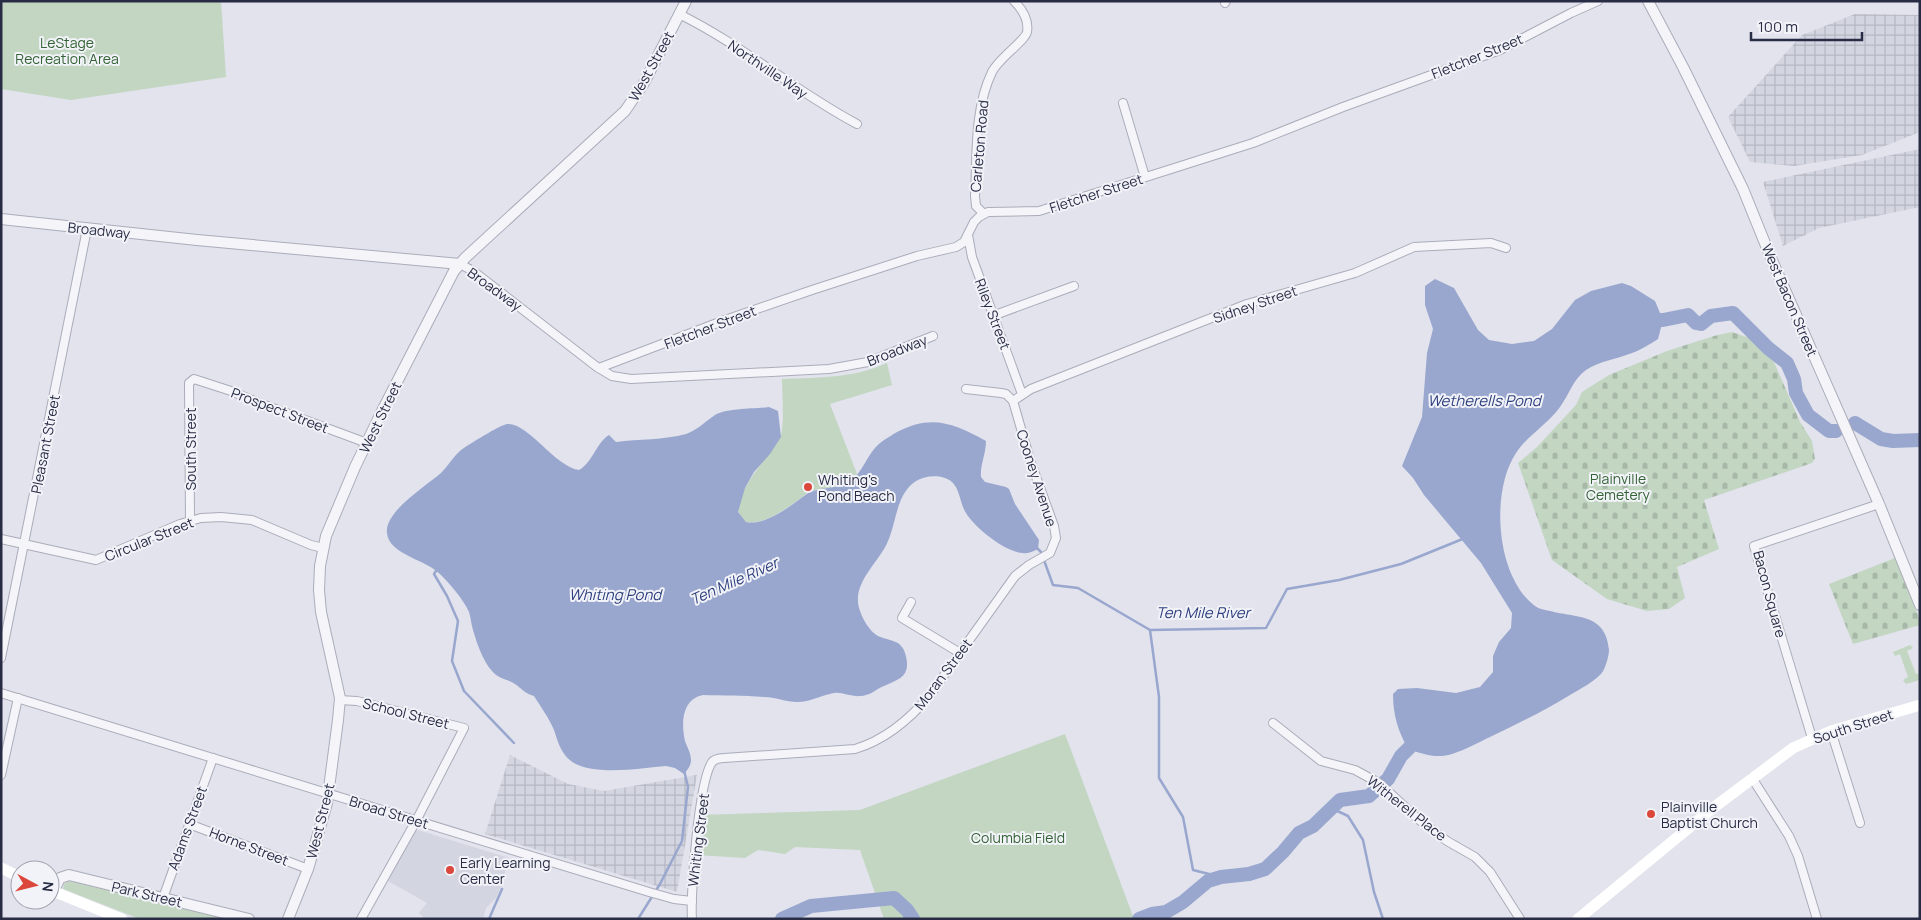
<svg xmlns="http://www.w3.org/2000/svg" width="1921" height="920" font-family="Manrope,sans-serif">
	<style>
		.built { fill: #d3d5e1 }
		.industrial { fill: url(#industrial-grid) }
		.green { fill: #c2d6c2 }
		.cemetery { fill: url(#cemetery-stones) }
		.water { fill: #99a7cf }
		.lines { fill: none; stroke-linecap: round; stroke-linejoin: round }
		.stream { stroke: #99a7cf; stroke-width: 2.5 }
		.river { stroke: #99a7cf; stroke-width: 14 }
		.minor-casing { stroke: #aaacba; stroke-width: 10 }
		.tertiary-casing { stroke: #aaacba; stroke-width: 12 }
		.minor { stroke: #f5f5f9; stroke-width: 8 }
		.tertiary { stroke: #f5f5f9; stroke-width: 10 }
		.secondary { stroke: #fff; stroke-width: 11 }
		.poi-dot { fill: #dc473b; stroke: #f2f3f8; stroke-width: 2 }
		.labels { text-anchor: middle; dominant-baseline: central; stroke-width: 4; stroke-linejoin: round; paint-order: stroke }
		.park-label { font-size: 14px; fill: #346335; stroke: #f2f3f8 }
		.street-label { font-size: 14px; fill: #282c45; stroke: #f2f3f8 }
		.poi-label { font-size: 14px; fill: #282c45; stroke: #f2f3f8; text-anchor: start }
		.water-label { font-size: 15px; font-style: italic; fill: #2d3f7e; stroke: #f2f3f8 }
	</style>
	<defs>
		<pattern id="industrial-grid" width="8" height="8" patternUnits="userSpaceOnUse" patternTransform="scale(1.25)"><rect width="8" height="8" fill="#d3d5e1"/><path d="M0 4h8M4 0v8" fill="none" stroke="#b5b7c2"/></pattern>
		<pattern id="cemetery-stones" width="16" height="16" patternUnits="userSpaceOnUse" patternTransform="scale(1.25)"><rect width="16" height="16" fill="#c2d6c2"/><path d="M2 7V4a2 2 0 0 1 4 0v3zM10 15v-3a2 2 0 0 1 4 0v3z" fill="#a7b8a8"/></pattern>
	</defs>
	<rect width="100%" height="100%" fill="#e2e3ec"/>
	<path class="built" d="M418,830L509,858L501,887L496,898L486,908L483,919H425L419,913L427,903L388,881L415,831Z"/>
	<g class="industrial">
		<path d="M1855,14L1920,15V132L1862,155L1794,166L1750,162L1728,117L1802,35Z"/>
		<path d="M1920,149V207L1819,228L1783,246L1763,182Z"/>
		<path d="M510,755L568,784L604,791L697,775L677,892L485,834Z"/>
	</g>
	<g class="green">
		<path d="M1,1H221L226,77L71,100L1,89Z"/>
		<path d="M887,363L892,385L830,404L857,474C844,490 828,486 811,491C806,493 803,497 798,500C784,510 764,525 746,522C743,520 740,517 739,514C731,496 772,453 780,437C785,429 782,391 782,379C820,377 851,379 887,363Z"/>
		<path d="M1910,645L1913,648L1907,651L1916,674L1920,673V680L1906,684L1903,680L1908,677L1900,654L1895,656L1893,652Z"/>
		<path d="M1065,734L1134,919H884L860,850L795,847L785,854L758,850L745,858L696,855L693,825L697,815L860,810Z"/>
		<path d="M69,881L229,919H140L63,889L64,884Z"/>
	</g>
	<g class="cemetery">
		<path d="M1732,332L1755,340L1774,362L1800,422L1812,441L1815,459L1812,463L1704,500L1719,549L1677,567L1685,598L1669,609L1647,611L1607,599L1552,560L1518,463L1537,447L1576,405L1582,392L1609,375L1667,351L1714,336Z"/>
		<path d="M1895,558L1920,620V625L1853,644L1829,584Z"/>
	</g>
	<g class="water">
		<path d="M1435,279L1454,288L1478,330L1489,340L1512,344L1534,341L1552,329L1575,300L1591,291L1622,283L1631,286L1655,301L1663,320L1658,339C1650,344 1641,350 1632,353C1617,359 1599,361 1586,370C1573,379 1569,395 1560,407C1548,424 1528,435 1516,453C1490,492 1496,577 1535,606C1539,609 1545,610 1550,611C1576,618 1606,613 1609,650C1609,656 1605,670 1601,674C1592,683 1580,689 1570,695C1544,711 1517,724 1490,737C1477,743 1465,750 1452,754C1437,759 1422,754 1408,749C1398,731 1393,715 1393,694L1398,689L1417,688L1456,693L1480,687L1493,672V656L1499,642L1511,628L1512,613L1481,563L1424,495L1413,478L1402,466L1422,417L1427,353L1433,329L1425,305V286Z"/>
		<path d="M769,407L778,411L781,437L770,454L754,472L745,488L738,512L746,522C765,526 789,507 804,496C817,485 836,491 850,481C862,473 866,458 875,448C881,441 889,437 897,432C931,414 954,423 986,441C986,454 980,465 981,477L985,482L1006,487L1009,489L1015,504L1039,540L1038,549C1033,551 1029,554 1023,553C1005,552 975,528 966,513C960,504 960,489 952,482C943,474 926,475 916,481C896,494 897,521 888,541C879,563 852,582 859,608C862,618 869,631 878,636C888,641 901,639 905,653C912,676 900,679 884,686C876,689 870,696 860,696C851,697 843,692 834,693C822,695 810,702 797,702C786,702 775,697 764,697C743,695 723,696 703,695C682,699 681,723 685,741C687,747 691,753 691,760C691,766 688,769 684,774L675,768L666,766C640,768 582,779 565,755C559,747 557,739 554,730C549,718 541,707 534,696C526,694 522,689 515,684C508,679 498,679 492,671C483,661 477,644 473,630C471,624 471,618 469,612C463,599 451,585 441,575C426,559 389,555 387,533C384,512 426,486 441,473C448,466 453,457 461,450C468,445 500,425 507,424C528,422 554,466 579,470C593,462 596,443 609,435L616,442C639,439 664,440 686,434C696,431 706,421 715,415C727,408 754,409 769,407Z"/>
	</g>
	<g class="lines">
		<g class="stream">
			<path d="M1036,547L1041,552L1053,585L1078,588L1150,630L1266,628L1287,589L1339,580L1401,564L1465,538"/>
			<path d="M438,568L434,574L447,596L458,621L452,661L464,691L514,743"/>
			<path d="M1150,630L1159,697V778L1183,817L1193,870L1221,877"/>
			<path d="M1331,808L1348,816L1363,840L1374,892L1383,919"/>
			<path d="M489,919L502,889"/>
			<path d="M638,919L660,884L682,841L688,787L684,770"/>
		</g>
		<g class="river">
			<path d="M1646,320H1663L1688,315L1696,323L1701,324L1711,316L1733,313L1768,348L1787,363L1794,379L1796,393L1808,415L1829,431H1836"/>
			<path d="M1855,423L1881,439L1893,441L1920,440"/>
			<path d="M782,919L811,906L894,898L907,910L913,919"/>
			<path d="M1139,919L1152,914L1166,912L1183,902L1208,881L1221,877L1249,874L1265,869L1283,852L1299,833L1313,826L1340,800L1369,796L1388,779L1401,756L1420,737"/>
		</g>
		<defs>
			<g id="minor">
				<path d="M1225,3L1226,1"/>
				<path d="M679,14C742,45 795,91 857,124"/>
				<path d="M1123,103L1145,177"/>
				<path d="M983,213L976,206L975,196C977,156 974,109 992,72C999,58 1025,41 1027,32C1029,20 1022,9 1014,1"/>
				<path d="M968,235L972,257L1022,394"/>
				<path d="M460,264L473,271L597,367L612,376L631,379L829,369L868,362L933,336"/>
				<path d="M995,315L1074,286"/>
				<path d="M599,368L725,320L812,290L917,256L956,247L964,242L974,222L979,217L988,212L1039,211L1253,143L1343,107L1500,50L1571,13L1598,1"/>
				<path d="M1013,401L1031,389L1247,304L1355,273L1414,247L1491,243L1506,248"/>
				<path d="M190,521L189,383L194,379L231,391L259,403L367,443"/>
				<path d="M1,539L96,560L180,524L201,518L221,517L252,520L311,545L323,548"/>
				<path d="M911,602L902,618L960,653"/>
				<path d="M1,658L87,229"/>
				<path d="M1,693L649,892L674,899L692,901"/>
				<path d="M339,700L357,701L464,728L416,821L361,919"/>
				<path d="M1273,723L1321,761L1355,770L1379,783L1418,819L1447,841L1475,857L1490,872L1520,919"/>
				<path d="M1831,731L1860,823"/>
				<path d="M1812,738L1754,546L1879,504"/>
				<path d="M1,775L18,698"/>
				<path d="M1752,778L1789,836L1798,856L1817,919"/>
				<path d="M189,824L308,869"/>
				<path d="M163,898L213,758"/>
				<path d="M692,919C690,895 699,776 713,761C716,759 720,758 724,758L855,749C885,740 910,719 930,695L1015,576L1029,565L1050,553L1056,538L1054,526L1031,463L1013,401L1006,394L1001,393L966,389"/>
			</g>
			<g id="tertiary">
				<path d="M1648,1L1683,67L1743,189L1771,258L1879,504L1920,605"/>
				<path d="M1,219L197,240L460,264"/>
				<path d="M53,892L60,878L69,875L249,919"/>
				<path d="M288,919L308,869L327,803L338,720L340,698L321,612L319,590L320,566L326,536L355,467L382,411L454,271L465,258L625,111L644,83L686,1"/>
			</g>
		</defs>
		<use href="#minor" class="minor-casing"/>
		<use href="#tertiary" class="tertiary-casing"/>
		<use href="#minor" class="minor"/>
		<use href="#tertiary" class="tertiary"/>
		<g class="secondary">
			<path d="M1,868L20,877"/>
			<path d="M50,890L122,919"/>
			<path d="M1578,919L1713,808L1793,748L1831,731L1920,705"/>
		</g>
	</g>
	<g class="poi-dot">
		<circle cx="808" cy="487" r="5"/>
		<circle cx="1651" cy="814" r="5"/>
		<circle cx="450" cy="870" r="5"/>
	</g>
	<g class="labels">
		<g class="park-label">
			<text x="67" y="42">LeStage<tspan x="67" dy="16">Recreation Area</tspan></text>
			<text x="1618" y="478">Plainville<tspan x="1618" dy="16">Cemetery</tspan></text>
			<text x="1018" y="837">Columbia Field</text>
		</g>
		<g class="street-label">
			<text transform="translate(1477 56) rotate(-22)">Fletcher Street</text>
			<text transform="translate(651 66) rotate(-61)">West Street</text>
			<text transform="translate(768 69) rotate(34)">Northville Way</text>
			<text transform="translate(979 146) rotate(-85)">Carleton Road</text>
			<text transform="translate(1096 193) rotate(-18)">Fletcher Street</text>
			<text transform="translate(99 230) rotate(6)">Broadway</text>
			<text transform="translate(495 289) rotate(36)">Broadway</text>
			<text transform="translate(1790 300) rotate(67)">West Bacon Street</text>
			<text transform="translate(1255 304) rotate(-19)">Sidney Street</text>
			<text transform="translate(993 314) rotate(69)">Riley Street</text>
			<text transform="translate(710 327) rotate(-21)">Fletcher Street</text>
			<text transform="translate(897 350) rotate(-21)">Broadway</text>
			<text transform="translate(280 410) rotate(21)">Prospect Street</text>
			<text transform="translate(380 417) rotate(-64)">West Street</text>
			<text transform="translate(45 444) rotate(-79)">Pleasant Street</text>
			<text transform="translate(190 449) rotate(-90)">South Street</text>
			<text transform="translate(1037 478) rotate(72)">Cooney Avenue</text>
			<text transform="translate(149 539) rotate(-22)">Circular Street</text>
			<text transform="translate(1770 594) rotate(75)">Bacon Square</text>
			<text transform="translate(943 674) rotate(-53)">Moran Street</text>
			<text transform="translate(406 713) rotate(14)">School Street</text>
			<text transform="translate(1853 726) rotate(-18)">South Street</text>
			<text transform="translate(1407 808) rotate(38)">Witherell Place</text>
			<text transform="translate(389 812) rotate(17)">Broad Street</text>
			<text transform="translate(320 821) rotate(-76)">West Street</text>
			<text transform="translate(187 828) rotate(-70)">Adams Street</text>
			<text transform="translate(698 840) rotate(-83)">Whiting Street</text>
			<text transform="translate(249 846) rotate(21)">Horne Street</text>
			<text transform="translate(147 894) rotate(13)">Park Street</text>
		</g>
		<g class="poi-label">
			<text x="818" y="479">Whiting's<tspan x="818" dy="16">Pond Beach</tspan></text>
			<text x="1661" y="806">Plainville<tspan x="1661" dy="16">Baptist Church</tspan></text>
			<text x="460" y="862">Early Learning<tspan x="460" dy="16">Center</tspan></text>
		</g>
		<g class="water-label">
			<text x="1484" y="400">Wetherells Pond</text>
			<text transform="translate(734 581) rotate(-24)">Ten Mile River</text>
			<text x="615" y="594">Whiting Pond</text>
			<text x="1203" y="612">Ten Mile River</text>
		</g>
	</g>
	<rect width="1921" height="920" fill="none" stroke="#282c45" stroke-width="5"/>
	<g transform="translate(35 885) rotate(97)"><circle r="24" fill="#f2f3f8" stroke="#a1a3b0"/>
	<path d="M0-4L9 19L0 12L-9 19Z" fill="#dc473b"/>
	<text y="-8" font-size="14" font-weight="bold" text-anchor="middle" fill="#282c45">N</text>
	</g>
	<path d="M1751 32v8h111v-8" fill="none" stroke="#282c45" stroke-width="2.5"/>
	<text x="1758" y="32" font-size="15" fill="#282c45" stroke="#f2f3f8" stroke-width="4" paint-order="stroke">100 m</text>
</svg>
